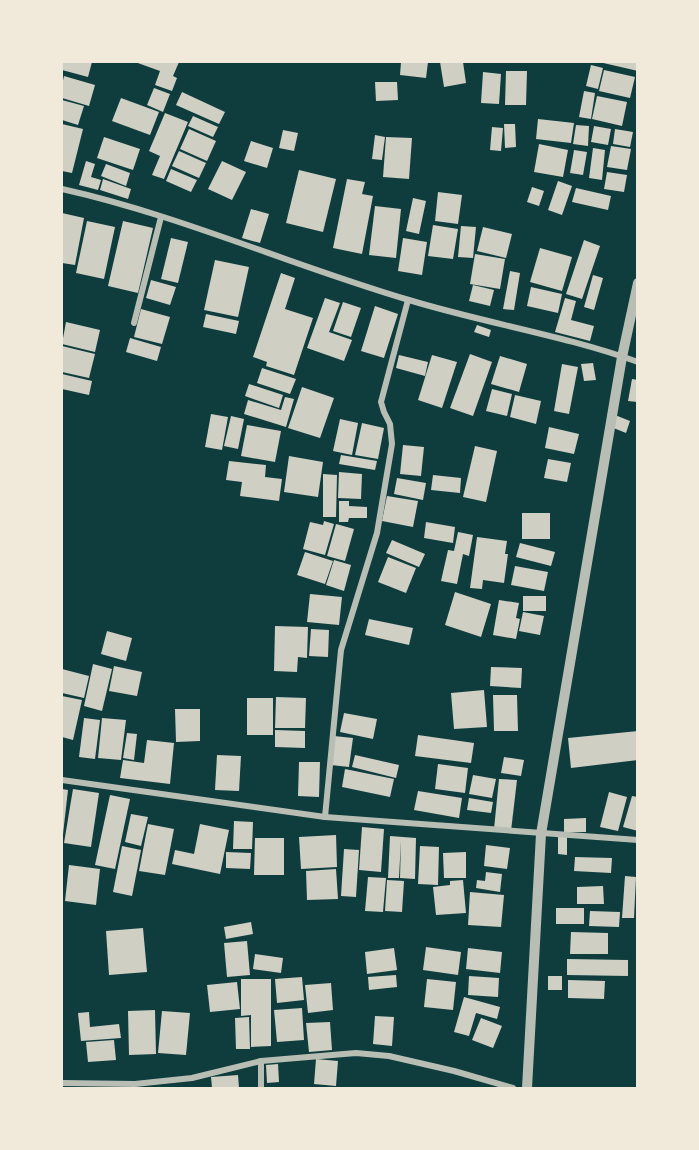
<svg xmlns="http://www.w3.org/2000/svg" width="699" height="1150" font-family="'Varela Round',sans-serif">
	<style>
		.building { fill: #cfcfc3 }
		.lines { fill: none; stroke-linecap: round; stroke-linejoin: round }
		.minor { stroke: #b8beb3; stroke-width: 6 }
		.tertiary { stroke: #b8beb3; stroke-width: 10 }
	</style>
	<rect width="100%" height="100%" fill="#0f3d3e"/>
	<g class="building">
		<path d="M62,62H92L88,77L62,70Z"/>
		<path d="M135,62H179L173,76L177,78L172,91L155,85L160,71Z"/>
		<path d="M401,62H428L426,78L400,75Z"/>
		<path d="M440,62H463L466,83L444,87Z"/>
		<path d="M599,62H638V71Z"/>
		<path d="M591,65L603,68L598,89L586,86Z"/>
		<path d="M604,70L635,77L630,98L599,91Z"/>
		<path d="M506,71H527L526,105H505Z"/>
		<path d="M483,72L501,74L499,104L481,103Z"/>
		<path d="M64,76L95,85L89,106L62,98V85Z"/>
		<path d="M375,82H397L398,100L376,101Z"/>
		<path d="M154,88L170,94L163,112L147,105Z"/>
		<path d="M584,91L595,93L591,119L579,117Z"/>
		<path d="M182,92L225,112L219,124L176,105Z"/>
		<path d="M597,96L627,102L622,126L592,119Z"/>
		<path d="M121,98L159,112L150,135L112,121Z"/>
		<path d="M62,100L84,106L78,125L62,120Z"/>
		<path d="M165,113L188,122L164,179L152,175L160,156L149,151Z"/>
		<path d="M193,116L218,127L213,137L188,126Z"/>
		<path d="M538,119L574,123L571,143L536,139Z"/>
		<path d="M62,124L83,129L72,173L62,171Z"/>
		<path d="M504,124H515L516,147L505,148Z"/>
		<path d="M576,125L589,126L588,146L573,144Z"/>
		<path d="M594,126L611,129L608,145L591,142Z"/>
		<path d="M492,127L503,128L501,151L490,150Z"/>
		<path d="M189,129L216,141L207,161L180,149Z"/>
		<path d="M615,129L633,132L630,147L613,144Z"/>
		<path d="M283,130L298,133L294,151L279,148Z"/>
		<path d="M375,135L385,137L382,160L372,159Z"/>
		<path d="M104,137L140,149L133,170L97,158Z"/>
		<path d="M386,137L412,138L409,179L383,177Z"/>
		<path d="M251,141L273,148L267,168L244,161Z"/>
		<path d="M539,144L568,150L563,177L534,172Z"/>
		<path d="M611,146L631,149L627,170L607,167Z"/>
		<path d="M593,148L605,150L602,180L589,178Z"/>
		<path d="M574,150L587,152L583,175L570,173Z"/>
		<path d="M179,151L206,163L199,178L172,166Z"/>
		<path d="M86,161L95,164L91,177L101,180L98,190L79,185Z"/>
		<path d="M222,161L246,172L232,200L208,189Z"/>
		<path d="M106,164L130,173L126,186L101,176Z"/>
		<path d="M171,169L197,180L191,192L166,181Z"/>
		<path d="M299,170L336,179L323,232L286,223Z"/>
		<path d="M607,172L627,175L624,192L604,189Z"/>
		<path d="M103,179L131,189L128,199L100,190Z"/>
		<path d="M347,179L365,182L362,194L373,196L362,254L333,248Z"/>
		<path d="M558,181L572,186L562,215L548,210Z"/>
		<path d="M532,187L544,191L539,206L527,202Z"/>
		<path d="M576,188L611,196L608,210L572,202Z"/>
		<path d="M438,192L462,195L458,224L435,221Z"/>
		<path d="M413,198L426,201L419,234L406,231Z"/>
		<path d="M375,206L401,209L396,258L369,255Z"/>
		<path d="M251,209L269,214L260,243L242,238Z"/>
		<path d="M62,213L84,218L75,265L62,263Z"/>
		<path d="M87,221L115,227L104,279L76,273Z"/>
		<path d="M123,221L153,228L138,293L108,286Z"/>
		<path d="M433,225L458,229L453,259L428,256Z"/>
		<path d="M461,226L476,227L473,258L458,257Z"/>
		<path d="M483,227L512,234L506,258L477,251Z"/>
		<path d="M171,238L188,242L178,283L161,279Z"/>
		<path d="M403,238L427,242L422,275L398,271Z"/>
		<path d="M584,240L600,246L582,299L566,294Z"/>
		<path d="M540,248L572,257L562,291L530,282Z"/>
		<path d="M475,254L505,259L500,289L470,284Z"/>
		<path d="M215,260L249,267L238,317L204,310Z"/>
		<path d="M510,271L520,273L514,310L503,309Z"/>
		<path d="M281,273L295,278L285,309L313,318L294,375L266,366L267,362L253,357Z"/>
		<path d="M593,275L603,278L594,310L584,307Z"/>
		<path d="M151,280L176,287L170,305L146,298Z"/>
		<path d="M473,285L494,290L490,306L469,301Z"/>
		<path d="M531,287L562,294L558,313L527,306Z"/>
		<path d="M325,298L340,303L329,332L352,340L344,361L307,348Z"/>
		<path d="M565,298L576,301L571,320L594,326L590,341L555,332Z"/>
		<path d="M343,302L361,308L351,337L333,331Z"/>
		<path d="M375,306L398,314L384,358L361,351Z"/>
		<path d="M141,309L170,317L162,344L134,337Z"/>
		<path d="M206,314L239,321L236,334L203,327Z"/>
		<path d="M66,322L100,330L95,352L62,344Z"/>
		<path d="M477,325L491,330L489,337L474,332Z"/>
		<path d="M130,338L161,347L157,361L126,352Z"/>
		<path d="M62,346L95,354L89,378L62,372Z"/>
		<path d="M470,354L492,362L473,416L450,408Z"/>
		<path d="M399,355L428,362L425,376L396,368Z"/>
		<path d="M432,355L457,362L442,408L418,400Z"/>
		<path d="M500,356L527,364L519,392L491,384Z"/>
		<path d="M593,363L596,380L584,381L581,364Z"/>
		<path d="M562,364L578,367L569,414L554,411Z"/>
		<path d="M262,368L296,379L290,394L257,383Z"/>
		<path d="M62,374L92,381L89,395L62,389Z"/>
		<path d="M632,379L638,380L637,402L628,401Z"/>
		<path d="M249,384L283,395L279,408L245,396Z"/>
		<path d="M302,387L334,398L320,438L288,428Z"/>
		<path d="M492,389L512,394L507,416L486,411Z"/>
		<path d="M515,395L541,401L536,424L510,417Z"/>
		<path d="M285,397L294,399L286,427L244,414L248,400L281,410Z"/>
		<path d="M211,414L228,417L222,450L205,447Z"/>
		<path d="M615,415L630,421L626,433L611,427Z"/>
		<path d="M231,416L244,419L238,449L224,446Z"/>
		<path d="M340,419L358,423L352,455L333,451Z"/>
		<path d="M362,423L384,428L378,459L355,455Z"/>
		<path d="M247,425L281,431L275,462L241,456Z"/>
		<path d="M549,427L579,434L574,454L545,448Z"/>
		<path d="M403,445L424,447L421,476L400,474Z"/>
		<path d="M475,446L497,451L486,502L463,497Z"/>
		<path d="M341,455L377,461L375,470L339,464Z"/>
		<path d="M289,456L323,462L318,497L284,492Z"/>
		<path d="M548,459L571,463L567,482L544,478Z"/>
		<path d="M229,461L266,465L265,477L282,479L279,501L240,496L242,482L226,480Z"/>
		<path d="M339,472L362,474L361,499L338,498Z"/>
		<path d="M323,474L337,475L336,517H323Z"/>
		<path d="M433,475L461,478L460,493L431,490Z"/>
		<path d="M397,478L426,483L423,500L394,494Z"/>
		<path d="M387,496L418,501L413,527L382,521Z"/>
		<path d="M339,501H349V506L367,507V518H349L348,522H339Z"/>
		<rect x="522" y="513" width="28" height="26"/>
		<path d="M324,521L334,524L325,555L303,549L310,522L323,525Z"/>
		<path d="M426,522L455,527L453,543L424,538Z"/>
		<path d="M336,524L354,529L345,561L327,556Z"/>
		<path d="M458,532L473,535L469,556L463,554L457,584L441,581L448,550L454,551Z"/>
		<path d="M477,537L507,541L505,554H508L504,583L483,580L482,589L470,588Z"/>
		<path d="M392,540L425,554L419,567L386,553Z"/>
		<path d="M520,543L555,552L551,566L516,557Z"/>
		<path d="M305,552L333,561L325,584L297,575Z"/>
		<path d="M388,557L416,568L406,593L378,582Z"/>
		<path d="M334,560L351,565L344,591L326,585Z"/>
		<path d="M515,566L548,572L544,591L511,585Z"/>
		<path d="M455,592L491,604L481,637L445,625Z"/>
		<path d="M310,594L342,597L339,625L307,622Z"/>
		<rect x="523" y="596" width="23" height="15"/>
		<path d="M499,600L519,603L516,618L520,619L516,639L493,635Z"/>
		<path d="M523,612L544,616L540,635L519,631Z"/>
		<path d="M369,619L413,628L409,645L365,635Z"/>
		<path d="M275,626L308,627L307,658L298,657L297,672L274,671Z"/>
		<path d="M311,629L329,630L328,657L309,656Z"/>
		<path d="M107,631L132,638L126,661L101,654Z"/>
		<path d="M93,664L112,669L102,711L84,706Z"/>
		<path d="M114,666L142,672L137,696L109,691Z"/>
		<path d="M491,667L522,668L521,688L490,686Z"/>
		<path d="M62,669L89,676L84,698L62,693Z"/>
		<path d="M484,690L487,727L454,729L451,693Z"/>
		<path d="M493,695H517L518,731H494Z"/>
		<path d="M62,696L82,700L73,740L62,737Z"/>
		<path d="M276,697L306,698L305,728H275Z"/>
		<rect x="247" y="698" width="26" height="37"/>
		<path d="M175,709H200V741L176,742Z"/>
		<path d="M344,713L377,719L373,739L340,732Z"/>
		<path d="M84,718L100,720L95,759L79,757Z"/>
		<path d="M102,718L126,720L121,760L98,758Z"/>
		<path d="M275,730L305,731V748L275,747Z"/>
		<path d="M638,731V760L571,768L568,738Z"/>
		<path d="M127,733L137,734L134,760L123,758Z"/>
		<path d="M418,735L474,743L471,763L415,756Z"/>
		<path d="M334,736L353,738L349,767L331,765Z"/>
		<path d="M147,740L174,743L170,784L120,778L123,760L144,763Z"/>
		<path d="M217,755L241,756L239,791L215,790Z"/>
		<path d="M355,755L399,765L396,778L352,767Z"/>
		<path d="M504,757L524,760L521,776L501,773Z"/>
		<path d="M299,762H320L319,797L298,796Z"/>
		<path d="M438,764L468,768L465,793L435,789Z"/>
		<path d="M345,769L394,779L390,797L342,787Z"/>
		<path d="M473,775L496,779L492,798L469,794Z"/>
		<path d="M499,779L517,780L511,831L494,829Z"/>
		<path d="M62,789L68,790L63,834H62Z"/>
		<path d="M73,789L99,793L91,847L64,843Z"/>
		<path d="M418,791L462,798L459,818L414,810Z"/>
		<path d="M609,792L627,797L618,831L600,827Z"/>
		<path d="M110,795L130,799L115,869L95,865Z"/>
		<path d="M632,796L638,797V831L623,827Z"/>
		<path d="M469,798L493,802L491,813L467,810Z"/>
		<path d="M131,814L148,817L141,846L125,842Z"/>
		<path d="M586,818V832H564V819Z"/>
		<path d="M234,821L253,822L252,849H233Z"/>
		<path d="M148,824L174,829L165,875L139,871Z"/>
		<path d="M200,824L229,830L220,874L172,864L175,850L194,854Z"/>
		<path d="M362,827L384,829L381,872L359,870Z"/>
		<path d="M336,835L337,867L301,869L299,837Z"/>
		<path d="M390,836L416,838L415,879L400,878L401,840L399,878H388Z"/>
		<path d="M558,837H567V855L558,854Z"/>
		<path d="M255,838H284V875H254Z"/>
		<path d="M486,845L510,848L507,869L484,866Z"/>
		<path d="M122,846L141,850L132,896L113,892Z"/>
		<path d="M420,846L439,847L438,885L418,884Z"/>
		<path d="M344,849L359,850L356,897L341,896Z"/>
		<path d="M226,852L251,853L250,869L226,868Z"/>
		<path d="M466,852V878H444L443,853Z"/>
		<path d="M575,857L612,858L611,873L574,871Z"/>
		<path d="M69,865L100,869L96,905L65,901Z"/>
		<path d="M336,869L338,899L307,900L306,871Z"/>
		<path d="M486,872L502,874L500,892L476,888L477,880L485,881Z"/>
		<path d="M625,876L636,877L634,918H622Z"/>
		<path d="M368,877L386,878L383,912L365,911Z"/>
		<path d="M387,880L404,881L402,912L385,911Z"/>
		<path d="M463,880L466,913L436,915L433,887L450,885V881Z"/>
		<path d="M603,886L604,904H577V887Z"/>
		<path d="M470,892L504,895L501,927L468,925Z"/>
		<rect x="556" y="908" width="28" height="16"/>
		<path d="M590,911L620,912L619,927L589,926Z"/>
		<path d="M251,922L253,934L226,939L224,927Z"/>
		<path d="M143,928L147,972L109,975L106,931Z"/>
		<path d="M571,932L608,933V954H570Z"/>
		<path d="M247,941L250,975L227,977L224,943Z"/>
		<path d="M426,947L461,952L458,975L423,970Z"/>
		<path d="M394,948L397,970L367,974L365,952Z"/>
		<path d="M468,948L502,952L500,973L466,969Z"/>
		<path d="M255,954L283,958L281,973L253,969Z"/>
		<path d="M567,959L628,960V976L567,975Z"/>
		<path d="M396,975L397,987L369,990L368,977Z"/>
		<path d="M469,976L499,978L498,997L468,995Z"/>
		<rect x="548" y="976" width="14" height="14"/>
		<path d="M302,977L304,1000L277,1003L275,979Z"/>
		<path d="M241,979H271V1046L251,1047V1015L241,1016Z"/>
		<path d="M427,979L456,982L453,1010L424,1007Z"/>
		<path d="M568,980L605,981L604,999L568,998Z"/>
		<path d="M237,982L240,1009L210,1012L207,985Z"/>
		<path d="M331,983L333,1010L308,1013L305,985Z"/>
		<path d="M464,997L500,1007L497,1019L476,1013L469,1036L454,1032Z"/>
		<path d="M302,1008L304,1040L277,1042L274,1010Z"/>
		<path d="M155,1010L156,1054L129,1055L128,1011Z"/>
		<path d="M162,1011L190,1013L186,1055L158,1053Z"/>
		<path d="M89,1012L90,1027L119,1024L121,1038L81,1041L78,1013Z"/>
		<path d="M375,1016L394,1017L392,1046L373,1044Z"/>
		<path d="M249,1017L250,1049H236L235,1018Z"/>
		<path d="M481,1018L502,1026L493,1048L472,1040Z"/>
		<path d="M330,1022L332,1050L309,1052L306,1023Z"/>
		<path d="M114,1040L116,1060L88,1062L86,1042Z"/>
		<path d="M316,1059L338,1061L336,1086L314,1084Z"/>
		<path d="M278,1064L279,1082L267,1083L266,1065Z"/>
		<path d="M238,1075L239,1088H212L211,1077Z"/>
	</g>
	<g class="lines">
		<g class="minor">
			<path d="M62,189C179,215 293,266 409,300C484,323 563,335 638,362"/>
			<path d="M134,323L161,217"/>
			<path d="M62,780L325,817L638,840"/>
			<path d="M325,817L341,650L377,533L392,444L390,424L384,412L381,402L408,300"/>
			<path d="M62,1083L135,1084L192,1078L261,1061L356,1053L389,1056L454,1071L513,1088"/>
			<path d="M261,1088V1061"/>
		</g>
		<path class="tertiary" d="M527,1088L541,834L622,357L638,283"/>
	</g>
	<rect width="699" height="1150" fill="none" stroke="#f1e9da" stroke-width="126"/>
</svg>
